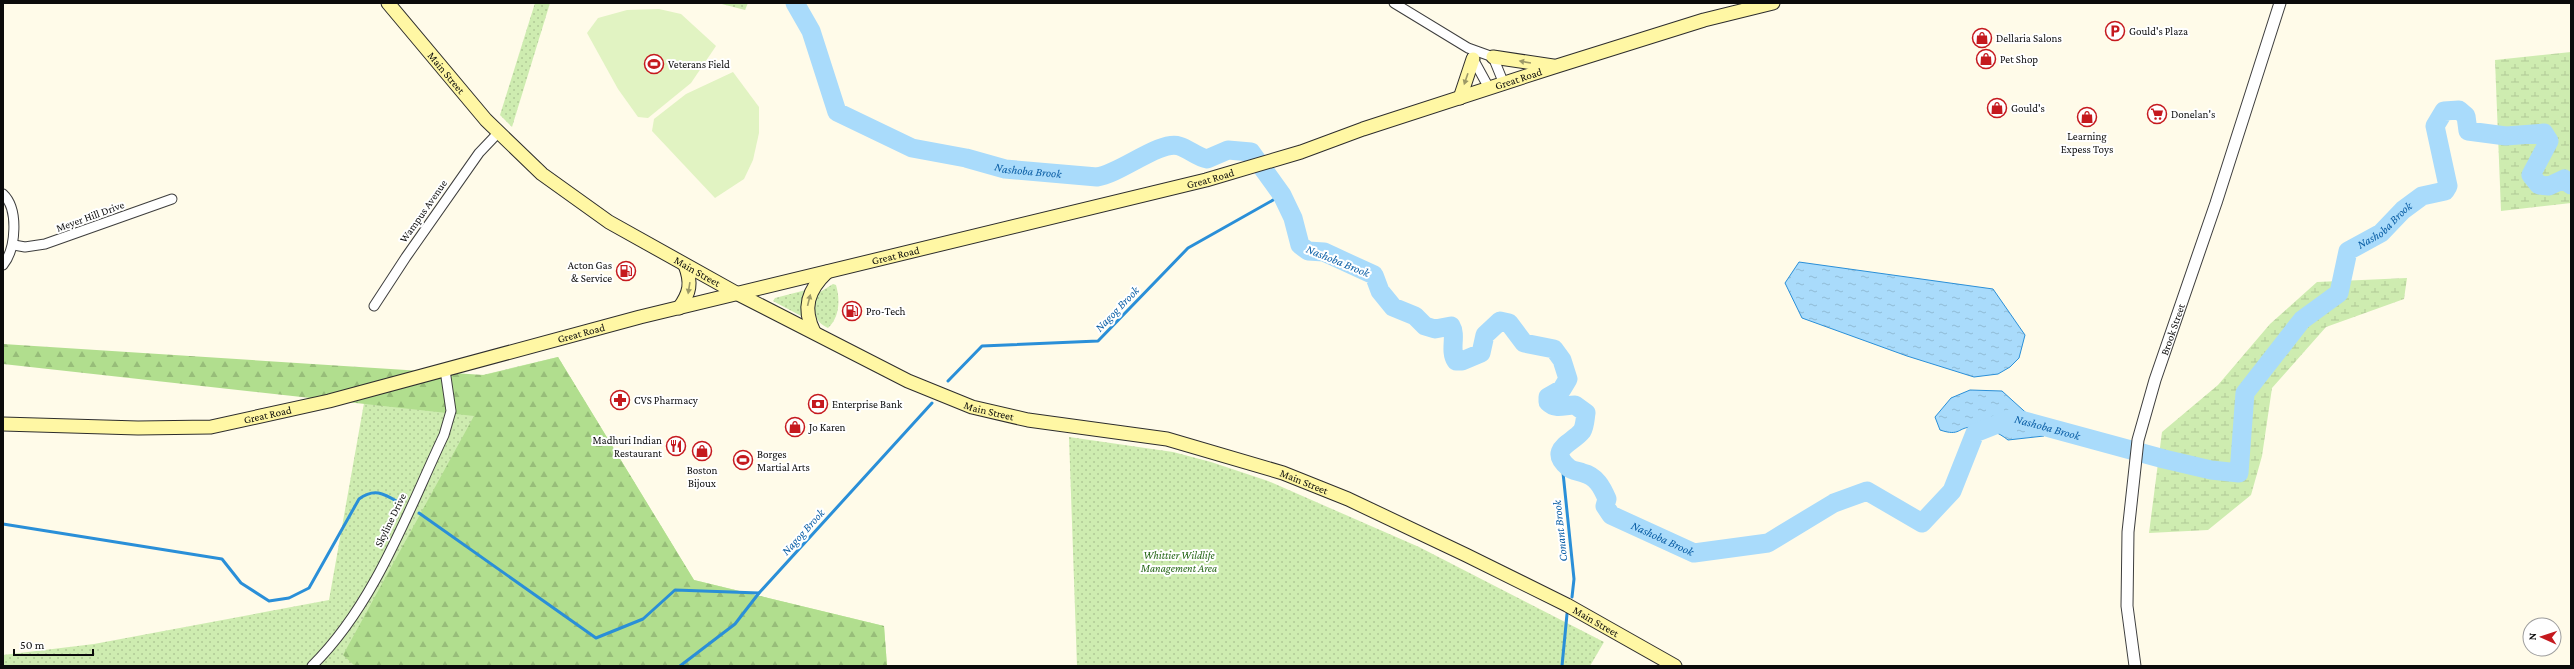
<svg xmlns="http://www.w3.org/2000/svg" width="2574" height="669" font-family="'Crimson Pro',serif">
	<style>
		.green { fill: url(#green-dots) }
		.forest { fill: url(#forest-firs) }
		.wetland { fill: url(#wetland-marsh) }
		.pitch { fill: #e1f3c2 }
		.water { fill: url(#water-ripples); stroke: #2a8fd8 }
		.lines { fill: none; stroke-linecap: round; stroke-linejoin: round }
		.stream { stroke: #2a8fd8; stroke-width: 3 }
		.river { stroke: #a9dbfb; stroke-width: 19 }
		.minor-casing { stroke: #3e3e3e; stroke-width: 11 }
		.tertiary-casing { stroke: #3e3e3e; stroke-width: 13 }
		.secondary-casing { stroke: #2d2d2d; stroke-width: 15 }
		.minor { stroke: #fff; stroke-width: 9 }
		.tertiary { stroke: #fff; stroke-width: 11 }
		.secondary { stroke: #fff7a4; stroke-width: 13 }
		.oneway { fill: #9d9967 }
		.labels { text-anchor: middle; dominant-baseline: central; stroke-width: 4; stroke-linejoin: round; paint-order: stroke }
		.poi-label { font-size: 11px; fill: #0b0b0b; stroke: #fff; text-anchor: start }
		.street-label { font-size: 11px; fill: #0b0b0b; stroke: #fff }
		.park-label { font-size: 11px; font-style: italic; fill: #266717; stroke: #fff }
		.water-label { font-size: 12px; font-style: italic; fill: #0b5fa6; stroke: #fff }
	</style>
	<defs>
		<pattern id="green-dots" width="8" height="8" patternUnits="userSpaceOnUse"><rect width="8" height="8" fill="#ceecb0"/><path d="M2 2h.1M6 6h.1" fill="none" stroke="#b0c996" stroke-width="1.8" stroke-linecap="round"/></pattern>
		<pattern id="forest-firs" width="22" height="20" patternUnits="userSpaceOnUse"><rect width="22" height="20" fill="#b1de8e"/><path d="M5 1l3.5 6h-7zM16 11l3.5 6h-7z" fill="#97bd79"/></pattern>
		<pattern id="wetland-marsh" width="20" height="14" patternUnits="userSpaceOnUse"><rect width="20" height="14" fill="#ceecb0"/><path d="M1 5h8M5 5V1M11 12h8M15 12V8" fill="none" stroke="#b0c996"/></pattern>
		<pattern id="water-ripples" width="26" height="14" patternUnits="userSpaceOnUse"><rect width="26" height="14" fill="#a9dbfb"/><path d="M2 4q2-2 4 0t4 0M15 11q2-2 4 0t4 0" fill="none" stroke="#90bbd6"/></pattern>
	</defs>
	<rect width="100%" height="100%" fill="#fffbe9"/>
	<g class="green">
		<path d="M535,3H550L512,127L500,115Z"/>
		<path d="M718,3H748L745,10Z"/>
		<path d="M833,284L836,285C840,299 840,317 828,328C812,321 814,308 817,294Z"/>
		<path d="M806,290L802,299L803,317L773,301L775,298Z"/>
		<path d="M558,357L694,580L884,626L887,666H3V655L94,644L329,600L364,403Z"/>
		<path d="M1069,437L1173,452L1211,462L1268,481L1419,547L1604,642L1590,666H1077Z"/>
	</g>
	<path class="forest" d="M3,344L484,375L558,357L694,580L884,626L887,666H355L343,655L474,416L3,364Z"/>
	<g class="wetland">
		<path d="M2571,52V203L2501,211L2495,60Z"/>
		<path d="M2407,278L2404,299L2326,327L2272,388L2262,456L2251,495L2208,530L2149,533L2162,432L2218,385L2270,324L2317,282Z"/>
	</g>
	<g class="pitch">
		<path d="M659,9L681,14L716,46L691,83L648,118L638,117L618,89L587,33L598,18L627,10Z"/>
		<path d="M733,72L759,107V133L753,160L744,179L715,198L652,131L654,119L686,94Z"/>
	</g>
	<g class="water">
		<path d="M1799,262L1993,289L2025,335L2019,358L2010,367L1998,374L1974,377L1907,356L1802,318L1785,283Z"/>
		<path d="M1970,390L2002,391L2044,429V436L2008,440C1998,432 1986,427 1973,427C1957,427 1961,437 1940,430L1935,417L1951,398Z"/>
	</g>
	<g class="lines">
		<g class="stream">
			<path d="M948,381L982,346L1098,341L1188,248L1282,195"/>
			<path d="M1562,463L1574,579L1572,597"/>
			<path d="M419,513L596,638L643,619L675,590L759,593"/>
			<path d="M3,524L222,559L241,583L269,601L289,598L309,588L359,499C374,488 383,493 398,502"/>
			<path d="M680,666L735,624L759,593L932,403"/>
			<path d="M1562,666L1567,614"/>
		</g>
		<path class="river" id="s1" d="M795,3L811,31L837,112L912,148L966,158L1005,169L1097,177C1120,174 1160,140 1179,146C1189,149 1197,157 1207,159L1228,150L1251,152L1282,195L1293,218L1300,245L1308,251L1324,252L1374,275L1380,291L1393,307L1415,316L1425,326L1435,329L1451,326C1457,336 1449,350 1456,361H1462L1481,353L1485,335L1500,321L1509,323L1524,343L1554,349L1562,360L1568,379L1562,389L1548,397V402C1556,410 1564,405 1575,405L1586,413C1585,419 1585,426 1582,431C1573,443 1546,449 1569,468C1573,471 1578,471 1583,473C1596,476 1602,487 1607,499L1605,506L1611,515L1694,553L1768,543L1834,503L1867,491L1922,523L1952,491L1975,433L2013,418L2164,459L2211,470L2239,473L2245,393L2302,320L2339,293L2348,251L2381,233L2403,210L2422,196L2445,191L2448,186L2435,126L2444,111L2459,110L2466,116L2468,131L2506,136L2544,133L2549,141L2531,175L2539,185L2549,186L2564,179L2571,185"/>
		<defs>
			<g id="minor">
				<path d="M1394,3L1468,48L1493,57L1504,84"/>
				<path d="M1472,57L1489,88"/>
				<path d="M3,194C19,209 16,249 3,265"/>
				<path d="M14,245L25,247L45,244L172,199"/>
				<path d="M374,306L406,257L479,153L498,133"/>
				<path d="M312,666C375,604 407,513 444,435L451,411L445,370"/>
			</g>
			<g id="tertiary">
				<path id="s2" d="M2135,666L2127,606L2128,532L2138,440L2155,380L2216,203L2280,3"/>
			</g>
			<g id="secondary">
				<path id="s3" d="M388,3L486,120L542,174L609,222L738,294L908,381L972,407L1028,420L1167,439L1283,473L1348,499L1466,555L1567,605L1675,666"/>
				<path d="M1493,57L1553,66"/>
				<path d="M1460,98L1473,59"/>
				<path d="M679,308C690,293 692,283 685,265"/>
				<path d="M814,332C802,308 808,290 827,272"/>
				<path id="s4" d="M3,424L138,428L211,427L329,401L640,317L1206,180L1301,152L1363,129L1557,66L1704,20L1773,3"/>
			</g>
		</defs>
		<use href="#minor" class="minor-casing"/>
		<use href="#tertiary" class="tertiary-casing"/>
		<use href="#secondary" class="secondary-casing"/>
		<use href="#minor" class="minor"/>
		<use href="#tertiary" class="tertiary"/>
		<use href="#secondary" class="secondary"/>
	</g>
	<defs><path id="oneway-solid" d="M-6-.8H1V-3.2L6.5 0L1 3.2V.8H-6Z"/></defs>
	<g class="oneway">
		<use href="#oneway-solid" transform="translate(1525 62) rotate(-170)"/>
		<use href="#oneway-solid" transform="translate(1466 79) rotate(109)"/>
		<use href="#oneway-solid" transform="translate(689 288) rotate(99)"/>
		<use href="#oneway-solid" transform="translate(809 300) rotate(-76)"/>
	</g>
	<defs>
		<symbol id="parking-ring" viewBox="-11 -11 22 22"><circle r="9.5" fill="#fff" stroke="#c5191e" stroke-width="1.5"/><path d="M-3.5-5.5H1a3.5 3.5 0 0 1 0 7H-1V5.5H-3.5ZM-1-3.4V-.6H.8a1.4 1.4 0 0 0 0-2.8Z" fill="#c5191e"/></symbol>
		<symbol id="shop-ring" viewBox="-11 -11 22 22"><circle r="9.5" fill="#fff" stroke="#c5191e" stroke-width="1.5"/><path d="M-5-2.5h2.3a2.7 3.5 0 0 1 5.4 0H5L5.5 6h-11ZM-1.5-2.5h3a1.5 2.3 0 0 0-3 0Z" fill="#c5191e"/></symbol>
		<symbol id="stadium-ring" viewBox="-11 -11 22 22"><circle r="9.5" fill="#fff" stroke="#c5191e" stroke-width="1.5"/><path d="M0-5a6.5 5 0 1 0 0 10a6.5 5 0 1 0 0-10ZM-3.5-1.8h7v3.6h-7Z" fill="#c5191e"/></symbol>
		<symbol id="supermarket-ring" viewBox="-11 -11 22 22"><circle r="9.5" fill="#fff" stroke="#c5191e" stroke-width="1.5"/><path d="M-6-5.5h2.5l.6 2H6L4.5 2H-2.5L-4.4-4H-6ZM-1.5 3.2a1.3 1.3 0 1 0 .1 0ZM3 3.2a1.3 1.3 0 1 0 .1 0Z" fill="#c5191e"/></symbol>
		<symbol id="fuel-ring" viewBox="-11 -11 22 22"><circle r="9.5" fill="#fff" stroke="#c5191e" stroke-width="1.5"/><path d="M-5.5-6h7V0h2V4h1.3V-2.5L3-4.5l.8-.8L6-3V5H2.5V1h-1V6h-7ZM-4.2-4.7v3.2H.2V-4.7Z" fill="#c5191e"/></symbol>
		<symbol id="pharmacy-ring" viewBox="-11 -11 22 22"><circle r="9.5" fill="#fff" stroke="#c5191e" stroke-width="1.5"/><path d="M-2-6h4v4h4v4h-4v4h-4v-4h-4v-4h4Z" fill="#c5191e"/></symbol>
		<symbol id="bank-ring" viewBox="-11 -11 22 22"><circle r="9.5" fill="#fff" stroke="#c5191e" stroke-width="1.5"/><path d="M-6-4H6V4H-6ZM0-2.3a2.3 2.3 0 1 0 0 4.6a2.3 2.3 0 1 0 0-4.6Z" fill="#c5191e"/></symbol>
		<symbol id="restaurant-ring" viewBox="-11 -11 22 22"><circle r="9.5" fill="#fff" stroke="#c5191e" stroke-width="1.5"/><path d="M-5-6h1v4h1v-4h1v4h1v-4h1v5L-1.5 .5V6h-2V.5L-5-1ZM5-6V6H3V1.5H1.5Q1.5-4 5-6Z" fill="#c5191e"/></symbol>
	</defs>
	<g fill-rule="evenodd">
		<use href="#parking-ring" x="2104" y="20" width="22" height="22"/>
		<use href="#shop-ring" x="1971" y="27" width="22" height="22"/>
		<use href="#shop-ring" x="1975" y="48" width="22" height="22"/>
		<use href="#stadium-ring" x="643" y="53" width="22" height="22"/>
		<use href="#shop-ring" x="1986" y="97" width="22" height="22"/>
		<use href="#supermarket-ring" x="2146" y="103" width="22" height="22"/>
		<use href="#shop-ring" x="2076" y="106" width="22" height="22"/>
		<use href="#fuel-ring" x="615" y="260" width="22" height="22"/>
		<use href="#fuel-ring" x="841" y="300" width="22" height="22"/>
		<use href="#pharmacy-ring" x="609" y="389" width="22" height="22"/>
		<use href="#bank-ring" x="807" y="393" width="22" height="22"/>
		<use href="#shop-ring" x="784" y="416" width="22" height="22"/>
		<use href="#restaurant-ring" x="665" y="435" width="22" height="22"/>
		<use href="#shop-ring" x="691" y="440" width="22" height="22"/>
		<use href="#stadium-ring" x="732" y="449" width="22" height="22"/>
	</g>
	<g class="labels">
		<g class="poi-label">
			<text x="2129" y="31">Gould's Plaza</text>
			<text x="1996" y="38">Dellaria Salons</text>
			<text x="2000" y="59">Pet Shop</text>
			<text x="668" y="64">Veterans Field</text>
			<text x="2011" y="108">Gould's</text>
			<text x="2171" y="114">Donelan's</text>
			<text x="2087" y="136" text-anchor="middle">Learning<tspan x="2087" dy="13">Expess Toys</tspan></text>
			<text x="612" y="265" text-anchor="end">Acton Gas<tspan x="612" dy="13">&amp; Service</tspan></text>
			<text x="866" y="311">Pro-Tech</text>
			<text x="634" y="400">CVS Pharmacy</text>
			<text x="832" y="404">Enterprise Bank</text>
			<text x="809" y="427">Jo Karen</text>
			<text x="662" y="440" text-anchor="end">Madhuri Indian<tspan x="662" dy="13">Restaurant</tspan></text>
			<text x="757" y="454">Borges<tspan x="757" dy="13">Martial Arts</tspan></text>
			<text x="702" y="470" text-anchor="middle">Boston<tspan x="702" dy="13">Bijoux</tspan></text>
		</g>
		<g class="street-label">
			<text stroke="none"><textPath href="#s3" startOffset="91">Main Street</textPath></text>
			<text stroke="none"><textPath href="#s4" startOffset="1562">Great Road</textPath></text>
			<text stroke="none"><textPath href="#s4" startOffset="1238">Great Road</textPath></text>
			<text transform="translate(423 211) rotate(-55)">Wampus Avenue</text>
			<text transform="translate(90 216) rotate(-20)">Meyer Hill Drive</text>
			<text stroke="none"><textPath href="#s4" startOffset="914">Great Road</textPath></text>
			<text stroke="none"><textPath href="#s3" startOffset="414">Main Street</textPath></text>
			<text stroke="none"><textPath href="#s2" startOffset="343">Brook Street</textPath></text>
			<text stroke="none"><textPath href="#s4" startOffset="590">Great Road</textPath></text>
			<text stroke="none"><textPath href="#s3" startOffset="738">Main Street</textPath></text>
			<text stroke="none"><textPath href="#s4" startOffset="266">Great Road</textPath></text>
			<text stroke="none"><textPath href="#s3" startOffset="1062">Main Street</textPath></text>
			<text transform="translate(390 520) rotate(-64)">Skyline Drive</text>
			<text stroke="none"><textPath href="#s3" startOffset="1386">Main Street</textPath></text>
		</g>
		<g class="park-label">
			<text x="1179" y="555">Whittier Wildlife<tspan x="1179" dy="13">Management Area</tspan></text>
		</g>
		<g class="water-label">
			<text stroke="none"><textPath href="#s1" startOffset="319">Nashoba Brook</textPath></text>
			<text stroke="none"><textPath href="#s1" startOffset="2285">Nashoba Brook</textPath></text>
			<text transform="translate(1338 261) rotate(22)">Nashoba Brook</text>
			<text transform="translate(1117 309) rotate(-46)">Nagog Brook</text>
			<text stroke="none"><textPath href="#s1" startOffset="1781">Nashoba Brook</textPath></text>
			<text transform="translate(1560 531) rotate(-96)">Conant Brook</text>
			<text transform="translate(803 532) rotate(-48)">Nagog Brook</text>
			<text stroke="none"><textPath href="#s1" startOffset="1313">Nashoba Brook</textPath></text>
		</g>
	</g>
	<rect width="2574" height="669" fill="none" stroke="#0b0b0b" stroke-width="8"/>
	<g transform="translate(2542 637) rotate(273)"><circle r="19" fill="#ffffff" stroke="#9d9d9d"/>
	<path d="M0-3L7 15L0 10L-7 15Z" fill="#c5191e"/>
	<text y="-6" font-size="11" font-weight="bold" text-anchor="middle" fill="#0b0b0b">N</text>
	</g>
	<path d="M14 649v6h79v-6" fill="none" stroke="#0b0b0b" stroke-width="2"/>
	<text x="20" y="649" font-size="12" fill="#0b0b0b" stroke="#ffffff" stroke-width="3" paint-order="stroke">50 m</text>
</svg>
